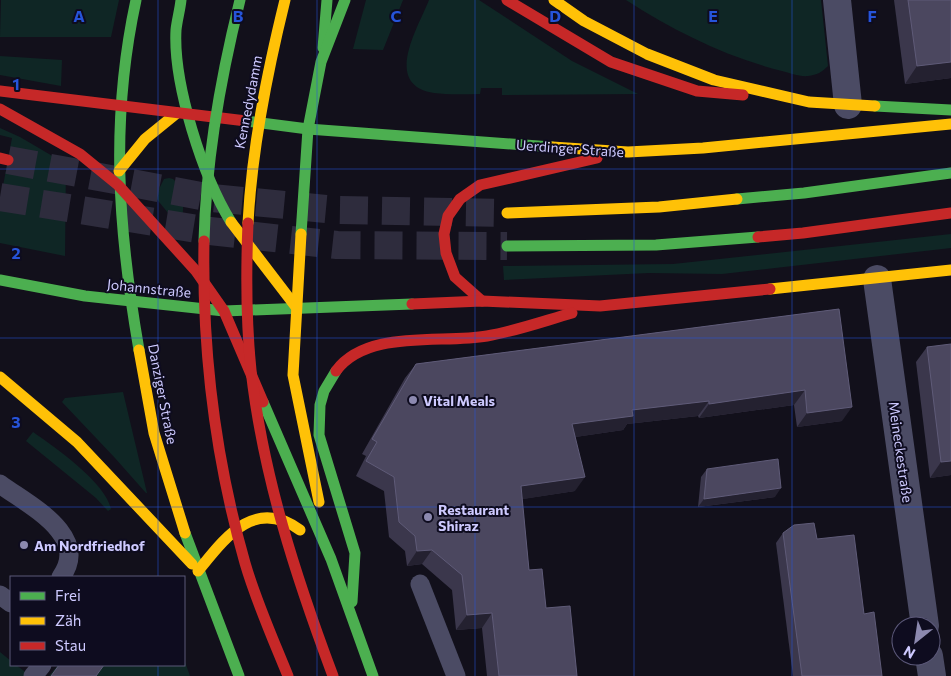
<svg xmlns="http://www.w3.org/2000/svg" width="951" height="676" font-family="Commissioner,sans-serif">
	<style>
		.green { fill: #0f2625 }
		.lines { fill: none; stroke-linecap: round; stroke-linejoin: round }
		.primary-tunnel { stroke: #2e2c3d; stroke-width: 28; stroke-dasharray: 28 14; stroke-linecap: butt }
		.lane { stroke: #4b4b64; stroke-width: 19 }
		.street { stroke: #4b4b64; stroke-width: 28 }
		.fast { stroke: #4caf50; stroke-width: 11 }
		.slow { stroke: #ffc107; stroke-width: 11 }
		.jam { stroke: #c62828; stroke-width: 11 }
		.fast-bridge { stroke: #4caf50; stroke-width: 11 }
		.slow-bridge { stroke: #ffc107; stroke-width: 11 }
		.jam-bridge { stroke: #c62828; stroke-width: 11 }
		.wall { fill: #3b374c }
		.shaded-wall { fill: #242130 }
		.building { fill: #4b475f; stroke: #5f5b78 }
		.grid { fill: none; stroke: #2654da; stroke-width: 1; stroke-opacity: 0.55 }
		.poi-dot { fill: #8c89af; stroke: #0e0c1f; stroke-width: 2 }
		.labels { text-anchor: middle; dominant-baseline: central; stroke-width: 4; stroke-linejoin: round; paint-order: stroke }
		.street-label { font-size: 14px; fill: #cecaff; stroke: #0e0c1f }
		.poi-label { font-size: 14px; font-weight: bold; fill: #cecaff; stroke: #0e0c1f; text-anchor: start }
		.grid-label { font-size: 16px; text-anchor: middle; font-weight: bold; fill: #2654da; stroke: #0e0c1f; stroke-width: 4; stroke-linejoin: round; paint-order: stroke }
	</style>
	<rect width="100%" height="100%" fill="#12101b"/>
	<g class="green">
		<path d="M119,0L111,37H0L1,0Z"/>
		<path d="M366,0H403L383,50L353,49Z"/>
		<path d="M429,0H479L572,61L638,94L502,95V88H481L480,94C465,94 449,95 434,93C382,85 418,28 429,0Z"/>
		<path d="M626,0H821L828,66C822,72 817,75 808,76C800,77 790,73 782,71C726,57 674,31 626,0Z"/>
		<path d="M0,56L62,60L61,86L0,75Z"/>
		<path d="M0,128L20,137L66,164L65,256L0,243V202L12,138L0,135Z"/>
		<path d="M169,178L173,179L184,190L182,230L155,197L164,179Z"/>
		<path d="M951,234V248L722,274L649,273L504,280L503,266L673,264Z"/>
		<path d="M123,392L147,493H146L115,458L62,402L65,398Z"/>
		<path d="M33,432C56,448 105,482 111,509L108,511L96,498L26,441Z"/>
		<path d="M0,652L11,661V665H16L31,676H0Z"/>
		<path d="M184,659L190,676H49L58,665H184Z"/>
	</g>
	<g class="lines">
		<g class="primary-tunnel">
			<path d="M8,160L212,198L337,210L507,213"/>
			<path d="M0,197L210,231L337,245L507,246"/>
		</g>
		<g class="lane">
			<path d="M0,484C28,505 91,535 61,577"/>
			<path d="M420,584L456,676"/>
			<path d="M0,595L11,603"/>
			<path d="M33,676L42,665"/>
		</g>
		<g class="street">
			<path d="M837,0L848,105"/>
			<path d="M877,279L925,626"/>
			<path d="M929,656L932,676"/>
		</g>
		<g class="fast">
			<path d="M136,0C110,120 118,229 139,350"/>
			<path d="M181,0C180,10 177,20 176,30C173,84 203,177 231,222"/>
			<path d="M323,48L327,0"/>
			<path d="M875,106L951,110"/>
			<path d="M246,121L308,129L552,147"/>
			<path d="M737,199L804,193L951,173"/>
			<path d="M301,234L308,129L321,62L345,0"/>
			<path d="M507,246L656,245L758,237"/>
			<path d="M0,280L85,296L224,311L412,304"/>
			<path d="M336,371L324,391L320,405L319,435L355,553L352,602"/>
			<path d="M263,402L331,559L373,676"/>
			<path d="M185,533L239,676"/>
		</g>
		<g class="slow">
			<path d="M554,0L584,21L647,54L714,80L809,102L875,106"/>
			<path d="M552,147L628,152L703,148L951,124"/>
			<path d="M119,171L145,139L177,113"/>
			<path d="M507,213L659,207L737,199"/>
			<path d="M231,222L296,307"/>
			<path d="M301,234L293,375L319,502"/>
			<path d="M770,289L951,270"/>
			<path d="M139,350L154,433L185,533"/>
			<path d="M0,377L77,442L192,564"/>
			<path d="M198,571C225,538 254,497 300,530"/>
		</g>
		<g class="jam">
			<path d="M507,0L611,62L697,91L743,95"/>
			<path d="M0,91L246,121"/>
			<path d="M0,109L80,154L118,185L196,271L224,311L263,402"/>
			<path d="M0,158L8,160"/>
			<path d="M758,237L803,233L951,213"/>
			<path d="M482,301L455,277L446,253L444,234L448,216L460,199L480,185L597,158"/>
			<path d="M412,304L482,301L600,306L770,289"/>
			<path d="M336,371C367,329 441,344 487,336C516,331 544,321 572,313"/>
		</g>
		<path class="fast-bridge" d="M204,241C206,159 220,80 240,0"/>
		<path class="slow-bridge" d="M248,223C252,147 267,73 285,0"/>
		<g class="jam-bridge">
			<path d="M248,223C246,272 246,321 251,370C263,476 296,577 333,676"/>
			<path d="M204,241C202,350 215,458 245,563C256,601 273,639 288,676"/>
		</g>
	</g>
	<g class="wall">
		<path d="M894,0H951V78L905,84Z"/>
		<path d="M839,309L842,421L797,427L794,405L699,418L698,416L627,424L623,430L575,437V491L522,499L529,570L546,608L577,676H487L482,628L456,630L452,590L422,564L407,566L405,551L389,537L384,491L356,476L366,456L362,454L405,378L416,364Z"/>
		<path d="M927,347L951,475L930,478L916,362Z"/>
		<path d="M707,469L775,497L698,507L701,477Z"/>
		<path d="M783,533L817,539L864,614L882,676H793L776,543Z"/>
	</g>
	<g class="shaded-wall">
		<path d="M951,62V78L905,84L917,66Z"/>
		<path d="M805,390L794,405L699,418L709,404Z"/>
		<path d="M709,401L698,416L627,424L623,430L562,439L572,424L632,410Z"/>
		<path d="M852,407L842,421L797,427L807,413Z"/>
		<path d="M951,461V475L930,478L941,462Z"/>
		<path d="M585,477L575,491L511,501L521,486Z"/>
		<path d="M781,488L775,497L698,507L704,499Z"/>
		<path d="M432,550L422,564L407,566L417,551Z"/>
		<path d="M492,613L482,628L456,630L467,615Z"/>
	</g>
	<g class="building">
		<path d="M908,0H951V62L917,66Z"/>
		<path d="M839,309L852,407L807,413L805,390L709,404V401L632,410L633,416L572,424L585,477L521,486L529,570L542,569L546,608L570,606L577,676H499L492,613L467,615L462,575L432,550L417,551L415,536L399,522L394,477L366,461L377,442L372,439L416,364Z"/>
		<path d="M951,344V461L941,462L927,347Z"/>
		<path d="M778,459L781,488L704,499L707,469Z"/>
		<path d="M814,523L817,539L854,535L864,614L874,612L882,676H802L783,533L794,525Z"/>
		<path d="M59,665H104L96,676H51Z"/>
	</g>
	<path class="grid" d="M158,0V577M317,0V676M475,0V676M634,0V676M792,0V676M0,169H951M0,338H951M0,507H951M158,665V676"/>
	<g class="poi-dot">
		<circle cx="413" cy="400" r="5"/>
		<circle cx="428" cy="517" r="5"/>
		<circle cx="24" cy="545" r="5"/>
	</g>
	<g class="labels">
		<g class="street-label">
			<text transform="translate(248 102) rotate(-79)">Kennedydamm</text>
			<text transform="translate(570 148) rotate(4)">Uerdinger Straße</text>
			<text transform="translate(149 288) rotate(6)">Johannstraße</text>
			<text transform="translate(163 394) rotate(79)">Danziger Straße</text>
			<text transform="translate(901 452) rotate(82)">Meineckestraße</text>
		</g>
		<g class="poi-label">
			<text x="423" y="400">Vital Meals</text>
			<text x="438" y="509">Restaurant<tspan x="438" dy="16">Shiraz</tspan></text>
			<text x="34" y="545">Am Nordfriedhof</text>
		</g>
	</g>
	<g class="grid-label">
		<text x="79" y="22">A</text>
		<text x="238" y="22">B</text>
		<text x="396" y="22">C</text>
		<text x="555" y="22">D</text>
		<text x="713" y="22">E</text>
		<text x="872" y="22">F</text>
		<text x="16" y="90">1</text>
		<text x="16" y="259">2</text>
		<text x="16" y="428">3</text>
	</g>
	<rect x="10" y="576" width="175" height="90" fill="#0e0c1f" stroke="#5b5879"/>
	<rect x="20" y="592" width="25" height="8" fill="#4caf50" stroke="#5b5879"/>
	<text x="55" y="601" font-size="15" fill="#cecaff">Frei</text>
	<rect x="20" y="617" width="25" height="8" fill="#ffc107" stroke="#5b5879"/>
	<text x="55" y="626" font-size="15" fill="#cecaff">Zäh</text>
	<rect x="20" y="642" width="25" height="8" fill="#c62828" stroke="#5b5879"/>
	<text x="55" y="651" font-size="15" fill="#cecaff">Stau</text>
	<g transform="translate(916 641) rotate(210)"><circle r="24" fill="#0e0c1f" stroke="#5b5879"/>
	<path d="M0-4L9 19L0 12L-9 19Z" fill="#8c89af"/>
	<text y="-8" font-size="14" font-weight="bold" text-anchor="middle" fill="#cecaff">N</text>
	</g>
</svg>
